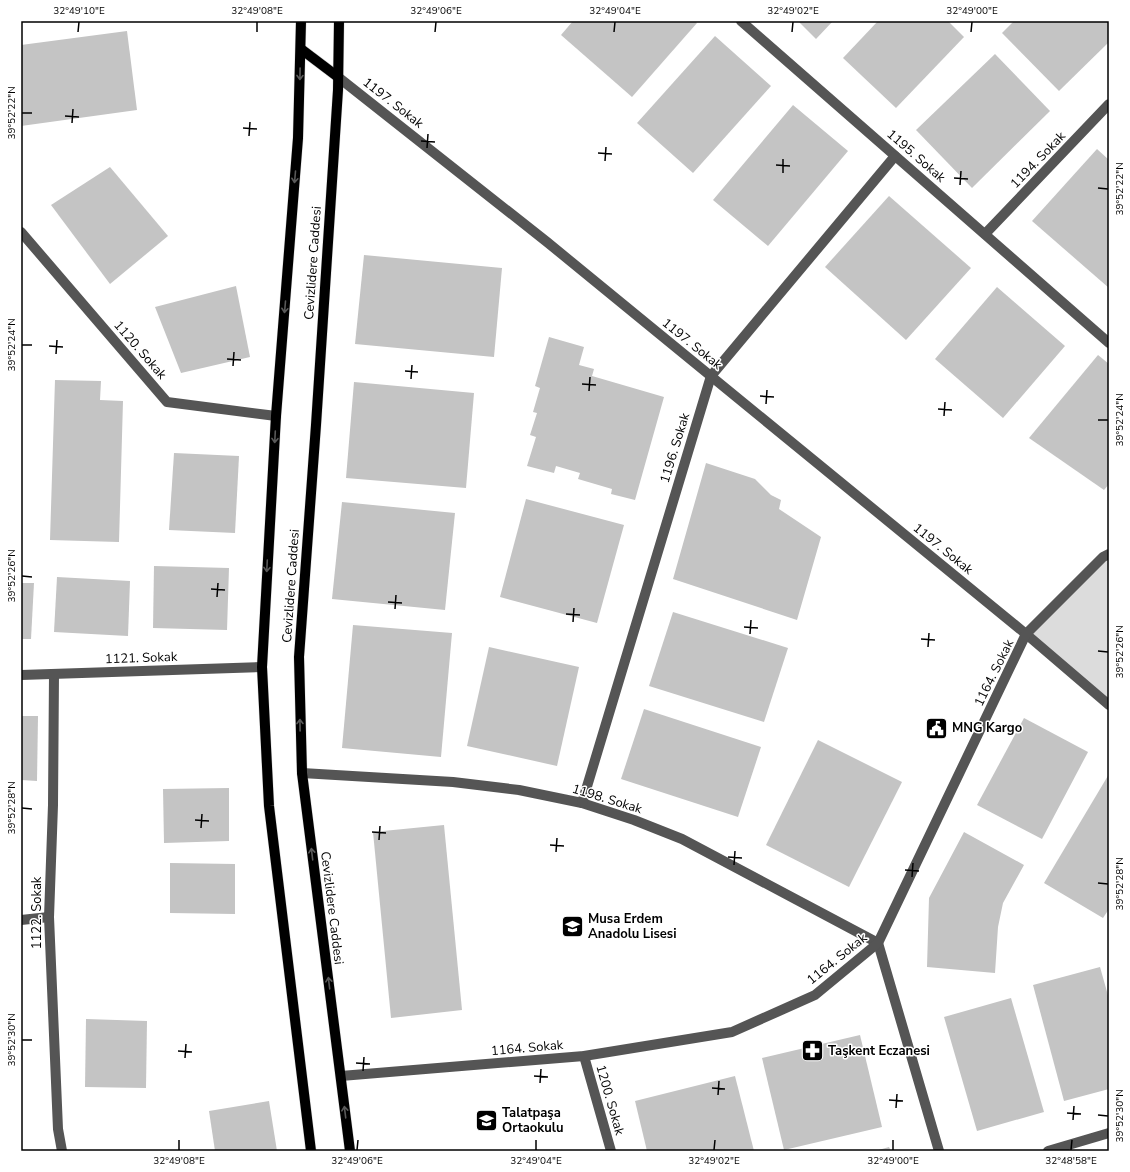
<svg xmlns="http://www.w3.org/2000/svg" width="1130" height="1172" font-family="'Nunito Sans',sans-serif">
	<style>
		.green { fill: #dcdcdc }
		.building { fill: #c4c4c4 }
		.lines { fill: none; stroke-linecap: round; stroke-linejoin: round }
		.major-casing { stroke: #dbdbdb; stroke-width: 11 }
		.minor { stroke: #555; stroke-width: 10 }
		.major { stroke: #000; stroke-width: 10 }
		.oneway { stroke: #595959 }
		.ticks { fill: none; stroke: #000; stroke-width: 1.5 }
		.labels { text-anchor: middle; dominant-baseline: central; stroke-width: 3; stroke-linejoin: round; paint-order: stroke }
		.street-label { font-size: 13px; fill: #000; stroke: #fff }
		.poi-label { font-size: 13px; font-weight: bold; fill: #000; stroke: #fff; text-anchor: start }
		.neatline { fill: none; stroke: #000; stroke-width: 1.5 }
		.ticks-label { font-size: 10px; text-anchor: middle; fill: #000 }
	</style>
	<rect width="100%" height="100%" fill="#fff"/>
	<path class="green" d="M1109,554V705L1026,634Z"/>
	<g class="building">
		<path d="M573,21H695L697,23L632,97L561,35Z"/>
		<path d="M798,21H833L816,39Z"/>
		<path d="M878,21H948L964,37L896,108L843,58Z"/>
		<path d="M1014,21H1109V42L1059,91L1002,33Z"/>
		<path d="M127,31L137,110L21,126V45Z"/>
		<path d="M715,36L771,86L693,173L637,123Z"/>
		<path d="M995,54L1050,111L972,188L916,130Z"/>
		<path d="M793,105L848,151L768,246L713,200Z"/>
		<path d="M1097,149L1109,160V288L1032,221Z"/>
		<path d="M110,167L168,236L110,284L51,205Z"/>
		<path d="M889,196L971,268L906,340L825,267Z"/>
		<path d="M364,255L502,268L494,357L355,344Z"/>
		<path d="M236,286L250,357L181,373L155,307Z"/>
		<path d="M997,287L1065,346L1003,418L935,359Z"/>
		<path d="M549,337L584,347L579,365L594,369L592,376L664,397L635,500L611,494L612,489L578,479L580,473L556,466L554,473L527,466L536,437L530,435L537,413L533,412L540,388L535,386Z"/>
		<path d="M1098,355L1109,364V484L1104,490L1029,438Z"/>
		<path d="M55,380L101,381L100,400L123,401L119,542L50,540Z"/>
		<path d="M354,382L474,393L466,488L346,478Z"/>
		<path d="M174,453L239,456L235,533L169,530Z"/>
		<path d="M706,463L755,479L771,495L781,500L779,509L821,537L797,620L673,579Z"/>
		<path d="M526,499L624,525L597,623L500,597Z"/>
		<path d="M342,502L455,513L445,610L332,599Z"/>
		<path d="M154,566L229,568L227,630L153,628Z"/>
		<path d="M57,577L130,581L128,636L54,632Z"/>
		<path d="M21,583H34L31,639H21Z"/>
		<path d="M673,612L788,648L764,722L649,686Z"/>
		<path d="M353,625L452,633L441,757L342,748Z"/>
		<path d="M489,647L579,667L557,766L467,746Z"/>
		<path d="M644,709L761,747L738,817L621,779Z"/>
		<path d="M21,716H38L37,781L21,780Z"/>
		<path d="M1024,718L1088,752L1042,839L977,805Z"/>
		<path d="M818,740L902,782L849,887L766,845Z"/>
		<path d="M1109,774V909L1103,918L1044,883Z"/>
		<path d="M229,788V841L164,843L163,789Z"/>
		<path d="M444,825L462,1010L391,1018L373,832Z"/>
		<path d="M964,832L1024,865L1003,903L998,927L995,973L927,967L929,898Z"/>
		<path d="M170,863L235,864V914L170,913Z"/>
		<path d="M1100,967L1109,999V1089L1064,1101L1033,985Z"/>
		<path d="M1011,998L1044,1112L977,1131L944,1017Z"/>
		<path d="M86,1019L147,1021L146,1088L85,1087Z"/>
		<path d="M860,1035L882,1127L784,1150L762,1058Z"/>
		<path d="M735,1076L754,1151H647L635,1101Z"/>
		<path d="M269,1101L277,1151H215L209,1111Z"/>
		<path d="M889,1147L891,1151H875Z"/>
	</g>
	<g class="lines">
		<defs>
			<g id="major">
				<path d="M301,21L298,138L276,416L262,667L269,806L311,1151"/>
				<path d="M339,21L338,90L316,425L299,657L302,773L350,1151"/>
				<path d="M301,49L338,77"/>
			</g>
		</defs>
		<use href="#major" class="major-casing"/>
		<g class="minor">
			<path d="M741,21L1109,343"/>
			<path d="M338,77L547,242L1026,634L1109,705"/>
			<path d="M21,232L167,402L276,416"/>
			<path d="M985,234L1109,104"/>
			<path d="M54,674L53,805L49,917L58,1129L62,1151"/>
			<path d="M21,675L262,667"/>
			<path d="M302,773L453,782L519,790L582,803L634,820L682,839L878,943L939,1151"/>
			<path d="M582,803L711,376L895,156"/>
			<path d="M21,920L49,917"/>
			<path d="M584,1056L611,1151"/>
			<path d="M341,1076L584,1056L732,1032L815,995L878,943L1026,634L1103,557L1109,554"/>
			<path d="M1048,1151L1109,1133"/>
		</g>
		<use href="#major" class="major"/>
	</g>
	<defs><path id="oneway-shaft" d="M-6 0H5M1.5-3L5.5 0L1.5 3" fill="none" stroke-width="1.6" stroke-linecap="round" stroke-linejoin="round"/></defs>
	<g class="oneway">
		<use href="#oneway-shaft" transform="translate(300 74) rotate(91)"/>
		<use href="#oneway-shaft" transform="translate(295 177) rotate(95)"/>
		<use href="#oneway-shaft" transform="translate(285 307) rotate(95)"/>
		<use href="#oneway-shaft" transform="translate(275 437) rotate(93)"/>
		<use href="#oneway-shaft" transform="translate(267 566) rotate(93)"/>
		<use href="#oneway-shaft" transform="translate(300 725) rotate(-91)"/>
		<use href="#oneway-shaft" transform="translate(312 854) rotate(-97)"/>
		<use href="#oneway-shaft" transform="translate(329 983) rotate(-97)"/>
		<use href="#oneway-shaft" transform="translate(345 1112) rotate(-97)"/>
	</g>
	<path class="ticks" d="M78,32L79,22M257,32V22M435,32L436,22M614,32L615,22M792,32L793,22M971,32L972,22M22,113H32M65,116L79,117M72,123L73,109M243,128L257,129M249,136L250,122M421,141L435,142M427,148L428,134M598,153L612,154M605,161L606,147M776,165L790,166M783,173V159M954,178L968,179M960,185L961,171M1098,188L1108,189M22,345H32M49,346L63,347M56,354L57,340M227,359L241,360M233,366L234,352M405,371L418,372M411,379L412,365M582,384L596,385M589,391L590,377M760,396L774,397M766,404L767,390M938,409L952,410M944,416L945,402M1098,420H1108M22,576L32,577M211,589L225,590M217,597L218,583M388,602L402,603M395,609L396,595M566,614L580,615M573,622L574,608M744,627L758,628M750,634L751,620M921,639L935,640M928,647L929,633M1098,651L1108,652M22,808L32,809M195,820L209,821M201,828L202,814M372,832L386,833M379,840L380,826M550,845L564,846M556,852L557,838M728,857L742,858M734,865L735,851M905,870L919,871M912,877L913,863M1098,883L1108,884M22,1040H32M178,1051L192,1052M185,1058L186,1044M356,1063L370,1064M363,1071L364,1057M534,1076L548,1077M540,1083L541,1069M712,1088L725,1089M718,1095L719,1081M889,1100L903,1101M896,1108L897,1094M1067,1113L1081,1114M1098,1115L1108,1116M1073,1120L1074,1106M179,1150V1140M357,1150L358,1140M536,1150V1140M714,1150L715,1140M893,1150V1140M1071,1150L1072,1140"/>
	<defs>
		<symbol id="civic-square" viewBox="-11 -11 22 22"><rect x="-9" y="-9" width="18" height="18" rx="4" fill="#000" stroke="#fff"/><path d="M-.6-6.5H3V-4.5H.6V-3L4-1V1h2V6H-6V1h2V-1L-.6-3ZM-1.2 2.5V6h2.4V2.5Z" fill="#fff"/></symbol>
		<symbol id="school-square" viewBox="-11 -11 22 22"><rect x="-9" y="-9" width="18" height="18" rx="4" fill="#000" stroke="#fff"/><path d="M0-5L7-2L0 1L-7-2ZM-4 1L0 2.5L4 1V4Q0 6-4 4Z" fill="#fff"/></symbol>
		<symbol id="pharmacy-square" viewBox="-11 -11 22 22"><rect x="-9" y="-9" width="18" height="18" rx="4" fill="#000" stroke="#fff"/><path d="M-2-6h4v4h4v4h-4v4h-4v-4h-4v-4h4Z" fill="#fff"/></symbol>
	</defs>
	<g fill-rule="evenodd">
		<use href="#civic-square" x="924" y="716" width="25" height="25"/>
		<use href="#school-square" x="560" y="914" width="25" height="25"/>
		<use href="#pharmacy-square" x="800" y="1038" width="25" height="25"/>
		<use href="#school-square" x="474" y="1108" width="25" height="25"/>
	</g>
	<g class="labels">
		<g class="street-label">
			<text transform="translate(393 103) rotate(38)">1197. Sokak</text>
			<text transform="translate(916 156) rotate(41)">1195. Sokak</text>
			<text transform="translate(1038 160) rotate(-46)">1194. Sokak</text>
			<text transform="translate(313 263) rotate(-86)">Cevizlidere Caddesi</text>
			<text transform="translate(692 344) rotate(39)">1197. Sokak</text>
			<text transform="translate(140 350) rotate(49)">1120. Sokak</text>
			<text transform="translate(675 448) rotate(-73)">1196. Sokak</text>
			<text transform="translate(943 549) rotate(39)">1197. Sokak</text>
			<text transform="translate(291 586) rotate(-86)">Cevizlidere Caddesi</text>
			<text transform="translate(141 658) rotate(-2)">1121. Sokak</text>
			<text transform="translate(994 673) rotate(-64)">1164. Sokak</text>
			<text transform="translate(607 799) rotate(17)">1198. Sokak</text>
			<text transform="translate(332 908) rotate(83)">Cevizlidere Caddesi</text>
			<text transform="translate(37 913) rotate(-90)">1122. Sokak</text>
			<text transform="translate(837 959) rotate(-39)">1164. Sokak</text>
			<text transform="translate(527 1048) rotate(-5)">1164. Sokak</text>
			<text transform="translate(610 1100) rotate(74)">1200. Sokak</text>
		</g>
		<g class="poi-label">
			<text x="952" y="728">MNG Kargo</text>
			<text x="588" y="919">Musa Erdem<tspan x="588" dy="15">Anadolu Lisesi</tspan></text>
			<text x="828" y="1051">Taşkent Eczanesi</text>
			<text x="502" y="1113">Talatpaşa<tspan x="502" dy="15">Ortaokulu</tspan></text>
		</g>
	</g>
	<rect width="1130" height="1172" fill="none" stroke="#ffffff" stroke-width="44"/>
	<rect x="22" y="22" width="1086" height="1128" class="neatline"/>
	<g class="ticks-label">
		<text x="79" y="14">32°49'10"E</text>
		<text x="257" y="14">32°49'08"E</text>
		<text x="436" y="14">32°49'06"E</text>
		<text x="615" y="14">32°49'04"E</text>
		<text x="793" y="14">32°49'02"E</text>
		<text x="972" y="14">32°49'00"E</text>
		<text transform="translate(11 113) rotate(-90)" y="4">39°52'22"N</text>
		<text transform="translate(1119 189) rotate(-90)" y="4">39°52'22"N</text>
		<text transform="translate(11 345) rotate(-90)" y="4">39°52'24"N</text>
		<text transform="translate(1119 420) rotate(-90)" y="4">39°52'24"N</text>
		<text transform="translate(11 576) rotate(-90)" y="4">39°52'26"N</text>
		<text transform="translate(1119 652) rotate(-90)" y="4">39°52'26"N</text>
		<text transform="translate(11 808) rotate(-90)" y="4">39°52'28"N</text>
		<text transform="translate(1119 884) rotate(-90)" y="4">39°52'28"N</text>
		<text transform="translate(11 1040) rotate(-90)" y="4">39°52'30"N</text>
		<text transform="translate(1119 1116) rotate(-90)" y="4">39°52'30"N</text>
		<text x="179" y="1164">32°49'08"E</text>
		<text x="357" y="1164">32°49'06"E</text>
		<text x="536" y="1164">32°49'04"E</text>
		<text x="714" y="1164">32°49'02"E</text>
		<text x="893" y="1164">32°49'00"E</text>
		<text x="1071" y="1164">32°48'58"E</text>
	</g>
</svg>
